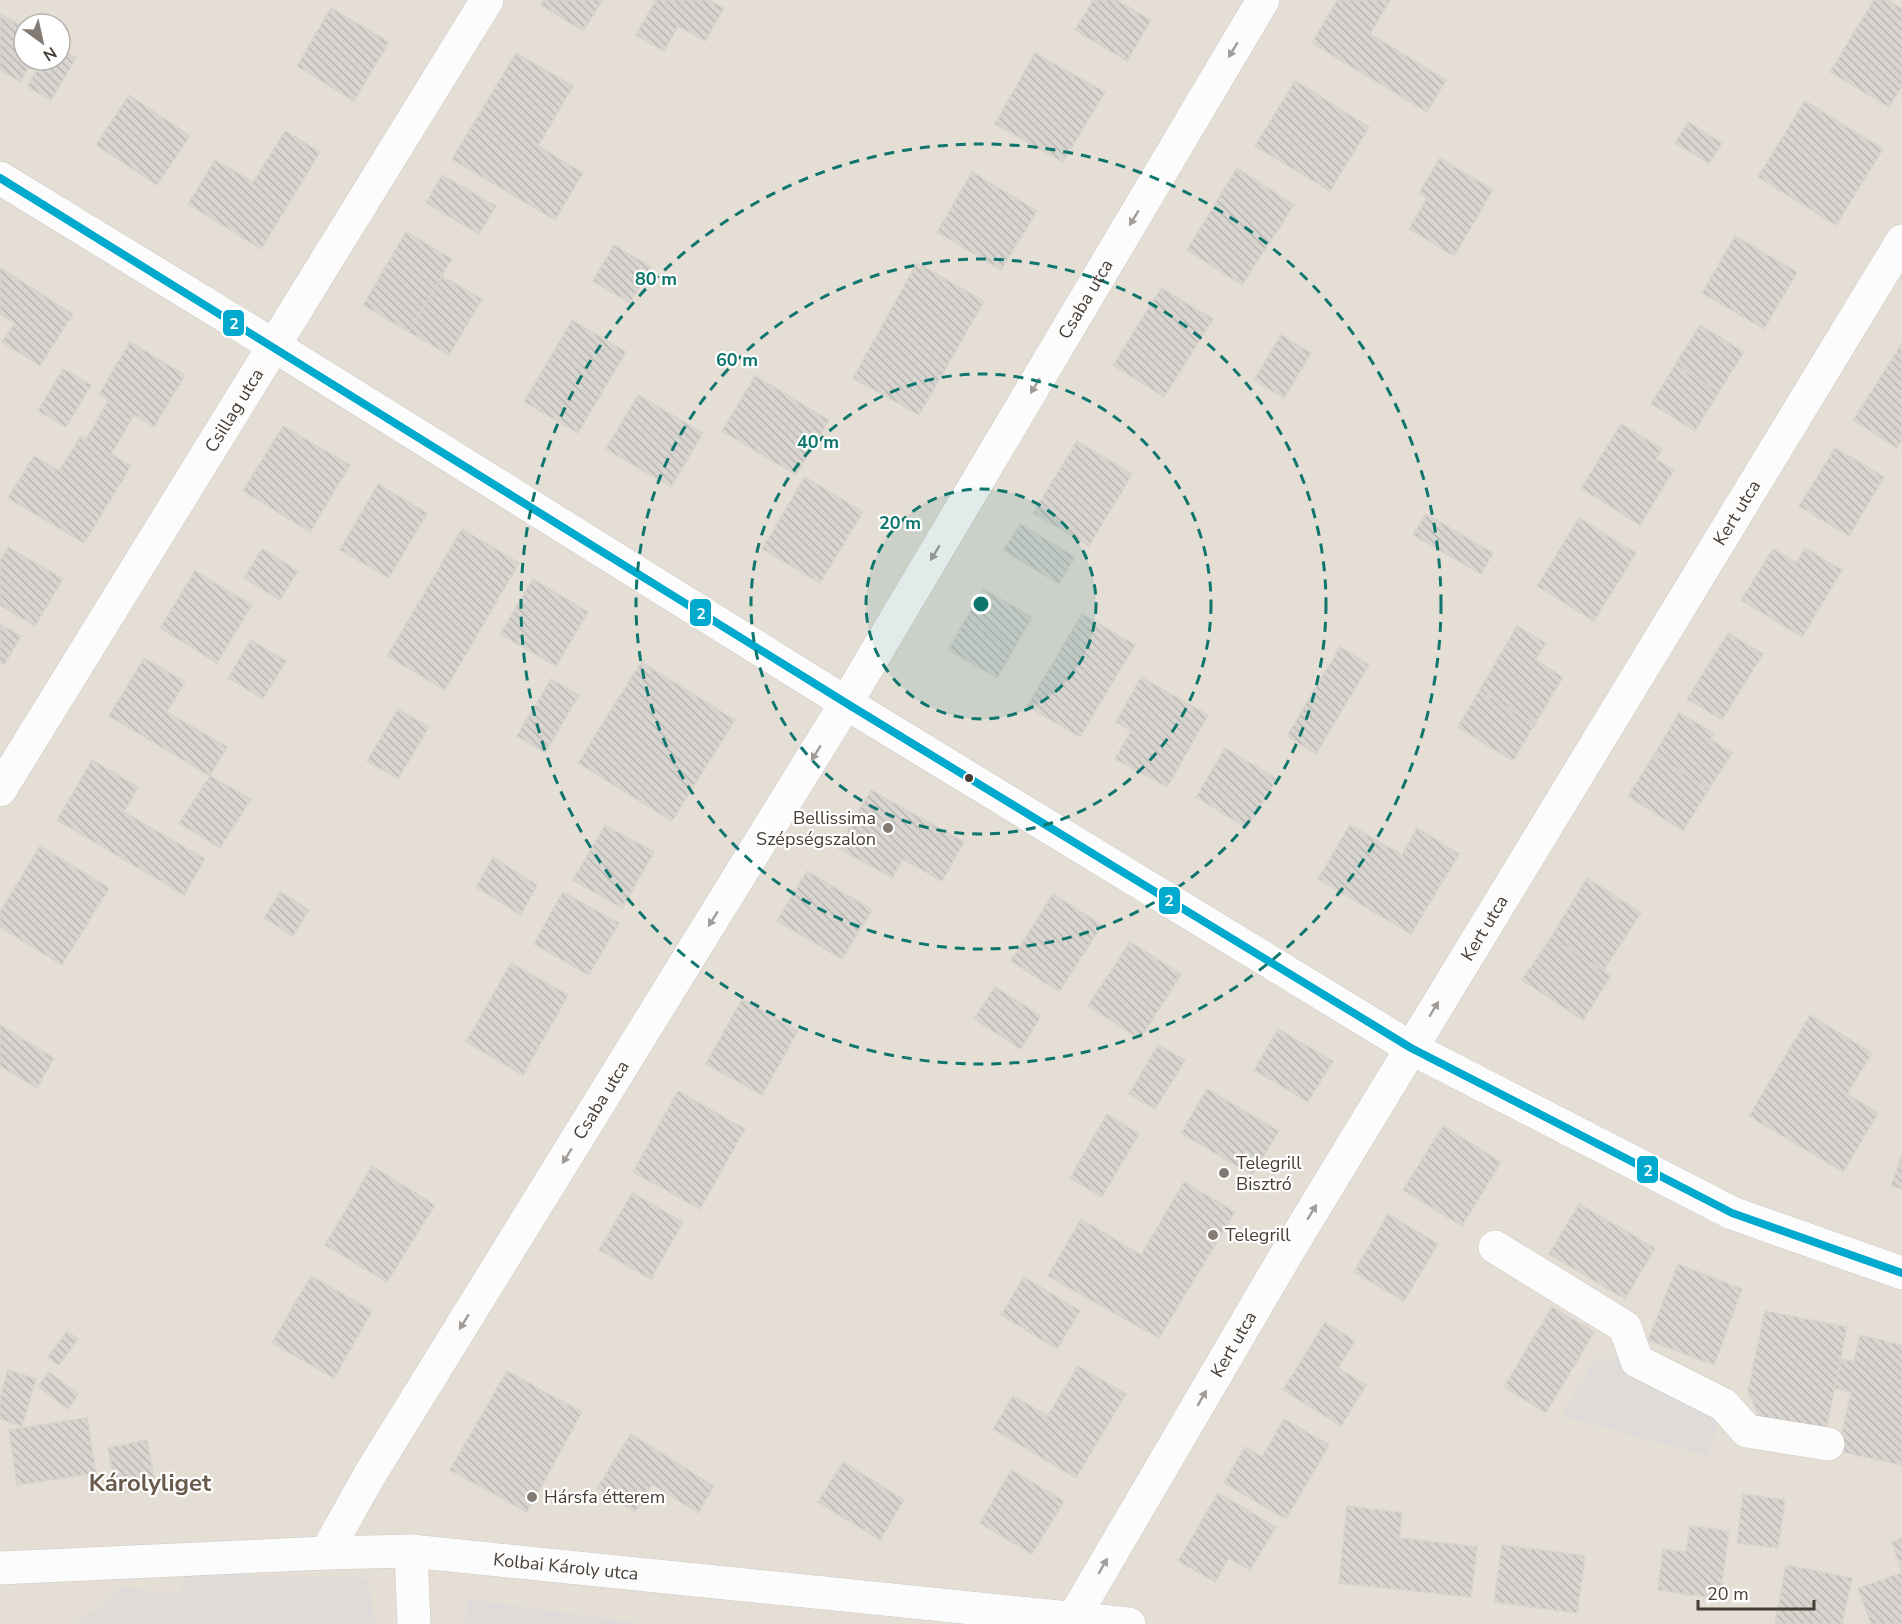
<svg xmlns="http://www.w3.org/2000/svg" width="1902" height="1624" font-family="'Nunito Sans',sans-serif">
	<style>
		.residential { fill: #e5ded5; fill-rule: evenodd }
		.parking { fill: #dfdbd8 }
		.building { fill: url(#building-back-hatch); stroke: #d8d3cd; stroke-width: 1.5 }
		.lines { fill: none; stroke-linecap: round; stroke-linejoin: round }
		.minor-casing { stroke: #ccc8c4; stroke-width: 34 }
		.minor { stroke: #fdfcfc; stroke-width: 33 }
		.bus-1-casing { stroke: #fff; stroke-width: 12 }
		.bus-1 { stroke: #00a9ce; stroke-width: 8 }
		.oneway { fill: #a29c98 }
		.ring { fill: none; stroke: #0f766e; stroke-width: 3; stroke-dasharray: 10 8 }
		.bus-dot { fill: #463d34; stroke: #fff; stroke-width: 2 }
		.poi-dot { fill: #827a73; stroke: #fff; stroke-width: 2 }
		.labels { text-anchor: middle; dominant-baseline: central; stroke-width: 4.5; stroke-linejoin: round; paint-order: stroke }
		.street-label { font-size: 18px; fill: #463d34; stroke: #fff }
		.poi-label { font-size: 18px; fill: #463d34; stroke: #fff; text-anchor: start }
		.district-label { font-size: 24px; font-weight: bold; fill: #695a4a; stroke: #fff }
		.centre { fill: #0f766e; stroke: #fff; stroke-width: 3 }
		.ring-label { font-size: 18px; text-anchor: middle; font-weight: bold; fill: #0f766e; stroke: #fff; stroke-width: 4.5; stroke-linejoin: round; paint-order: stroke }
		.line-badge { stroke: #fff; stroke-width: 2 }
		.badge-label { font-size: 16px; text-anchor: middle; font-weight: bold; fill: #fff }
	</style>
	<defs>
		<pattern id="building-back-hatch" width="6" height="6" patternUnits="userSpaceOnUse" patternTransform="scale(1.5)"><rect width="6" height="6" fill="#d8d4cf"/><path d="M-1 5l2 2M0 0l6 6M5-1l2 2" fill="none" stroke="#bbb7b2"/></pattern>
	</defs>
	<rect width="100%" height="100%" fill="#f0ece8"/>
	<path class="residential" d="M0,0H1902V1624H0ZM24,24H60V60H24Z"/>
	<g class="parking">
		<path d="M1595,1358L1637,1361L1724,1405L1708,1456L1562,1416Z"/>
		<path d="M186,1573L368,1578L375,1624H77L123,1587L180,1595Z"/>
		<path d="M467,1599L645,1624H465Z"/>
	</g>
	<g class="building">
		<path d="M544,0H603L583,31L541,5Z"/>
		<path d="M656,0H709L724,8L705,41L678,26L664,51L636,35Z"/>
		<path d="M1093,0H1116L1151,20L1127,61L1075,30Z"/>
		<path d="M1337,0H1390L1370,34L1446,80L1427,112L1312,43Z"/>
		<path d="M1874,0H1887L1902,9V86L1889,107L1830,72Z"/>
		<path d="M331,8L389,42L354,101L297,66Z"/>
		<path d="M0,14L24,28V60H33L20,82L0,70Z"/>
		<path d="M60,48L76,58L51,100L27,87L43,60H60Z"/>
		<path d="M516,53L573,86L538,146L583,173L555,220L452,159Z"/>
		<path d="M1035,53L1105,92L1063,162L995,124Z"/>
		<path d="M1295,81L1369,127L1330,191L1255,146Z"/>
		<path d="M129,95L190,136L157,185L96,145Z"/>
		<path d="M1805,101L1883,149L1836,225L1758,177Z"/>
		<path d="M1688,122L1722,143L1709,163L1675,143Z"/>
		<path d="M285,131L320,152L261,249L188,204L215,160L253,182Z"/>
		<path d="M1440,158L1493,190L1454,256L1409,229L1427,198L1419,193Z"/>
		<path d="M1237,168L1294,205L1242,285L1187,250Z"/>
		<path d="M972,172L1037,211L1001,270L937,232Z"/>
		<path d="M442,175L496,206L479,234L426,203Z"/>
		<path d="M406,232L452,259L409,332L363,305Z"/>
		<path d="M1735,236L1797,272L1764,329L1702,293Z"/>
		<path d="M614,245L651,267L630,303L593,281Z"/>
		<path d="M917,263L984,301L919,415L853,378Z"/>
		<path d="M0,268L73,314L40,366L2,342L15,323L0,314Z"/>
		<path d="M442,276L482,299L449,355L409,332Z"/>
		<path d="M1161,288L1213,319L1164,397L1113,365Z"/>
		<path d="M572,320L626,352L578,433L524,402Z"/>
		<path d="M1700,325L1744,352L1719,392L1675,365Z"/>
		<path d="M1281,335L1311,353L1284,398L1254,380Z"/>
		<path d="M130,342L185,375L154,427L134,415L111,454L131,466L84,543L8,498L34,456L59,471L81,436L86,439L109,400L99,394Z"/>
		<path d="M1901,345L1902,440L1897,448L1853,420Z"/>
		<path d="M1675,365L1719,392L1695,431L1651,404Z"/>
		<path d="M63,369L91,385L66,427L38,411Z"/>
		<path d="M755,376L829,420L796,475L722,431Z"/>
		<path d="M638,395L703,433L671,487L606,449Z"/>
		<path d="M1621,424L1662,449L1656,459L1674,470L1640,525L1581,488Z"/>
		<path d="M283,426L350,465L310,532L243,491Z"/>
		<path d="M1077,441L1132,474L1089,546L1033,513Z"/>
		<path d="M1835,448L1884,477L1849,536L1799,506Z"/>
		<path d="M805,477L863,512L820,583L762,549Z"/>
		<path d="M378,484L427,513L389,578L340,550Z"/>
		<path d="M1426,514L1493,553L1481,574L1413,535Z"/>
		<path d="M1579,518L1636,553L1594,621L1537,586Z"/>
		<path d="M1020,524L1075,557L1059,584L1003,550Z"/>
		<path d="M462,529L519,563L445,690L387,656Z"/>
		<path d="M8,547L63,579L35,626L0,605V561Z"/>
		<path d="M1805,548L1842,570L1802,637L1741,600L1773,549L1797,563Z"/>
		<path d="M262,549L298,571L280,600L244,578Z"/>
		<path d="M195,571L252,605L217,663L160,628Z"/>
		<path d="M533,579L588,612L556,666L500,634Z"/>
		<path d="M983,589L1032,617L997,678L948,650Z"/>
		<path d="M1082,614L1135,645L1080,737L1027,706Z"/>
		<path d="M0,624L21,636L4,665L0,662Z"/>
		<path d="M1517,626L1546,643L1535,660L1563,677L1535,724L1479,691Z"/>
		<path d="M1728,633L1763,654L1722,720L1687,699Z"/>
		<path d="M251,640L286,661L263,699L228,678Z"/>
		<path d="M1340,647L1369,665L1316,754L1287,736Z"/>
		<path d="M144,658L185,682L167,712L227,747L210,776L109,716Z"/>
		<path d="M641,662L735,720L672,821L578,763Z"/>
		<path d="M1141,677L1208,715L1167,787L1115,759L1131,731L1116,722Z"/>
		<path d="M551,679L579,695L545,753L517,736Z"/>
		<path d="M1479,691L1535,724L1513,761L1458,727Z"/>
		<path d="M398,709L429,727L398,779L367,761Z"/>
		<path d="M1679,713L1714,733L1710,739L1732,753L1709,789L1654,755Z"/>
		<path d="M1225,748L1277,779L1247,828L1196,797Z"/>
		<path d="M1654,755L1709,789L1683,831L1628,796Z"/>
		<path d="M92,760L138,787L124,812L205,859L184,895L57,820Z"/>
		<path d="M210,776L251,799L220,848L179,823Z"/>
		<path d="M871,790L964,842L942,881L903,859L892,878L838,848Z"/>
		<path d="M605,825L654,852L622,908L573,880Z"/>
		<path d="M1350,825L1402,855L1417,828L1459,854L1411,934L1318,879Z"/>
		<path d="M40,846L109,888L62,965L0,927V912Z"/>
		<path d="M493,857L537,885L521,915L476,887Z"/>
		<path d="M807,871L872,910L842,959L777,921Z"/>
		<path d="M1587,878L1641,913L1603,971L1551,937Z"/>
		<path d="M280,892L309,910L293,936L264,918Z"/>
		<path d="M563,892L619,923L589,975L534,944Z"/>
		<path d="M1053,894L1102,925L1059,992L1011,961Z"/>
		<path d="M1551,937L1611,976L1583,1020L1522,980Z"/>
		<path d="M1130,942L1181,974L1140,1039L1088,1006Z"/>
		<path d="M511,963L568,995L523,1075L466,1042Z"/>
		<path d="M995,987L1041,1016L1021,1049L974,1019Z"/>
		<path d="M742,999L798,1031L762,1095L706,1064Z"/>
		<path d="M1810,1015L1872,1053L1847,1094L1878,1113L1843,1172L1749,1116Z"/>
		<path d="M0,1025L54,1058L37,1088L0,1066Z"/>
		<path d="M1278,1029L1333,1061L1308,1102L1254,1070Z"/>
		<path d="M1158,1045L1185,1060L1155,1109L1129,1094Z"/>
		<path d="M1207,1089L1279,1131L1252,1175L1181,1133Z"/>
		<path d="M678,1091L745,1129L700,1209L633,1172Z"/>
		<path d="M1107,1114L1139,1134L1102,1197L1070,1178Z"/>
		<path d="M1443,1126L1501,1162L1462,1226L1403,1190Z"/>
		<path d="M1902,1155V1189L1891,1186Z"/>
		<path d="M372,1166L435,1205L387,1282L325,1245Z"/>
		<path d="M1184,1182L1235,1212L1159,1338L1048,1276L1081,1219L1141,1255Z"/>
		<path d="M632,1193L683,1222L651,1279L599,1250Z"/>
		<path d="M1579,1204L1655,1248L1625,1299L1549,1254Z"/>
		<path d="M1388,1214L1438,1244L1404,1301L1354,1272Z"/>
		<path d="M1678,1264L1742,1289L1714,1365L1648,1340Z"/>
		<path d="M311,1276L372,1311L334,1378L272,1343Z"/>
		<path d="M1024,1277L1080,1311L1057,1349L1001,1315Z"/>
		<path d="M1552,1307L1594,1332L1546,1413L1504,1387Z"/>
		<path d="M1765,1311L1847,1327L1825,1435L1762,1423L1748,1391Z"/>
		<path d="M1325,1322L1355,1341L1338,1368L1366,1385L1341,1426L1283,1390Z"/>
		<path d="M67,1331L78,1339L59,1365L48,1357Z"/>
		<path d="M1860,1335L1902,1345V1465L1838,1451L1851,1392L1835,1388L1841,1359L1854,1362Z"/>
		<path d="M1078,1366L1126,1394L1076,1478L993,1429L1013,1396L1048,1416Z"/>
		<path d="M8,1370L36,1379L22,1426L0,1419V1398Z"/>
		<path d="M507,1371L582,1412L527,1512L450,1470Z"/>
		<path d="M49,1372L78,1394L68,1409L38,1386Z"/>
		<path d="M87,1418L96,1473L17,1485L9,1430Z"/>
		<path d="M1284,1419L1329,1445L1286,1519L1224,1483L1245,1447L1262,1457Z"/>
		<path d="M631,1434L714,1486L698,1513L652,1484L635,1512L597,1488Z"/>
		<path d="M147,1440L156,1488L117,1494L108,1448Z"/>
		<path d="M843,1462L904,1500L880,1540L818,1502Z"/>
		<path d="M1011,1470L1064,1501L1032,1554L980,1523Z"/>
		<path d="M1218,1493L1276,1527L1250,1570L1229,1558L1215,1582L1178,1561Z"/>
		<path d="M1743,1494L1785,1500L1778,1548L1737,1543Z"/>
		<path d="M1347,1506L1402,1513L1399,1538L1477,1547L1471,1597L1339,1583Z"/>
		<path d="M1690,1526L1729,1531L1720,1599L1658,1590L1663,1549L1686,1552Z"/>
		<path d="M1902,1538V1573L1892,1542Z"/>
		<path d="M1502,1545L1585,1556L1577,1613L1494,1602Z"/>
		<path d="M1786,1565L1852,1578L1842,1624H1775Z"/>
		<path d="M1902,1573V1624H1871L1858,1588Z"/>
	</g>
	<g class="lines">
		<defs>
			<g id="minor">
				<path d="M0,178L273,345L846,703L1411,1048L1732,1213L1902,1273"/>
				<path id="s1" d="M0,790L487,0"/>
				<path d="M1495,1247L1625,1327L1637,1361L1724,1405L1747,1431L1828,1444"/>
				<path d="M411,1551L414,1624"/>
				<path id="s2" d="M326,1553L369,1476L846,703L1263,0"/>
				<path id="s3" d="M0,1568L326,1553L411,1551L1129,1624"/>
				<path id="s4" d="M1074,1617L1290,1248L1902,241"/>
			</g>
		</defs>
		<use href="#minor" class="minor-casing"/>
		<use href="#minor" class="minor"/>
		<defs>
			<path id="bus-1" d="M0,178L846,703L1411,1048L1732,1213L1902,1273"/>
		</defs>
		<use href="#bus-1" class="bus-1-casing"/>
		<use href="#bus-1" class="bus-1"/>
	</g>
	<defs><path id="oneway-solid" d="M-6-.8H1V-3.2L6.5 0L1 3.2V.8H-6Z" transform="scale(1.5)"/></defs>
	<g class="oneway">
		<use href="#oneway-solid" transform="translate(1233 50) rotate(121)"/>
		<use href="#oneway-solid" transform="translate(1134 218) rotate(121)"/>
		<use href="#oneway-solid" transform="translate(1035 386) rotate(121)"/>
		<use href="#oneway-solid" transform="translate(935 553) rotate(121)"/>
		<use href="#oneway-solid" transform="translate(816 753) rotate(122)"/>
		<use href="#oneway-solid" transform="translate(713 919) rotate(122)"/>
		<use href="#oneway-solid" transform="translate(1434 1009) rotate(-59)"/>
		<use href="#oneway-solid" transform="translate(567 1156) rotate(122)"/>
		<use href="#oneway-solid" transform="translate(1312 1212) rotate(-59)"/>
		<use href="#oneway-solid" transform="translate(464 1322) rotate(122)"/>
		<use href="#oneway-solid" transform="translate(1202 1398) rotate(-60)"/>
		<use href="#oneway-solid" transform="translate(1103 1566) rotate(-60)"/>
	</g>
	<circle cx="981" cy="604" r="115" fill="#0f766e" fill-opacity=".12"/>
	<g class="ring">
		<circle cx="981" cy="604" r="115"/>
		<circle cx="981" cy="604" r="230"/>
		<circle cx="981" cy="604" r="345"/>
		<circle cx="981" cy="604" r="460"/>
	</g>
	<circle class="bus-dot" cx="969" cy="778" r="5"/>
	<g class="poi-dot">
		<circle cx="888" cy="828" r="6"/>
		<circle cx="1224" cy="1173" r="6"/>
		<circle cx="1213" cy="1235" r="6"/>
		<circle cx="532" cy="1497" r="6"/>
	</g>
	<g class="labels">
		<g class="street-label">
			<text stroke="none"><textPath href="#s2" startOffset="1466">Csaba utca</textPath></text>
			<text stroke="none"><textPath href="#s1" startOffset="446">Csillag utca</textPath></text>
			<text stroke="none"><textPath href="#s4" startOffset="1288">Kert utca</textPath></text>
			<text stroke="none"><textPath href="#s4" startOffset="802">Kert utca</textPath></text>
			<text stroke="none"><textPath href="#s2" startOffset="530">Csaba utca</textPath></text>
			<text stroke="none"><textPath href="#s4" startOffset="316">Kert utca</textPath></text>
			<text stroke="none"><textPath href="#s3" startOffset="567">Kolbai Károly utca</textPath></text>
		</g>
		<g class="poi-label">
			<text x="876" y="818" text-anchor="end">Bellissima<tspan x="876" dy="21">Szépségszalon</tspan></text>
			<text x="1236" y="1163">Telegrill<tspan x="1236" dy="21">Bisztró</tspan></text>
			<text x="1225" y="1235">Telegrill</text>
			<text x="544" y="1497">Hársfa étterem</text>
		</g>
		<g class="district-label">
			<text x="150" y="1483">Károlyliget</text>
		</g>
	</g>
	<circle cx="981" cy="604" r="9" class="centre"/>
	<g class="ring-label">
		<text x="656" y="285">80 m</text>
		<text x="737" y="366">60 m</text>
		<text x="818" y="448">40 m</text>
		<text x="900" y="529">20 m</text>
	</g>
	<g class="line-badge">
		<rect x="222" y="309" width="23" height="28" rx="6" fill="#00a9ce"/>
		<rect x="689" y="598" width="23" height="29" rx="6" fill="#00a9ce"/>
		<rect x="1158" y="886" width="23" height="29" rx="6" fill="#00a9ce"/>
		<rect x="1636" y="1155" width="23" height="29" rx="6" fill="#00a9ce"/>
	</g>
	<g class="badge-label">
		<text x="234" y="329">2</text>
		<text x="701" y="619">2</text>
		<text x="1169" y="906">2</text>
		<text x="1648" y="1176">2</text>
	</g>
	<g transform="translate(42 42) rotate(147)"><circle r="28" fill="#ffffff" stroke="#b5b1ae" stroke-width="1.5"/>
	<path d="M0-4.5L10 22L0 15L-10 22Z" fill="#827a73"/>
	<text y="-9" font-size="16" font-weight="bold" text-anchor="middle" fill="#463d34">N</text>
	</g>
	<path d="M1698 1600v9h116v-9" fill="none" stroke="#463d34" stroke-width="3"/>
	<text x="1707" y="1600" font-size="18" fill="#463d34" stroke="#ffffff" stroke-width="4.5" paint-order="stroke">20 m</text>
</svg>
